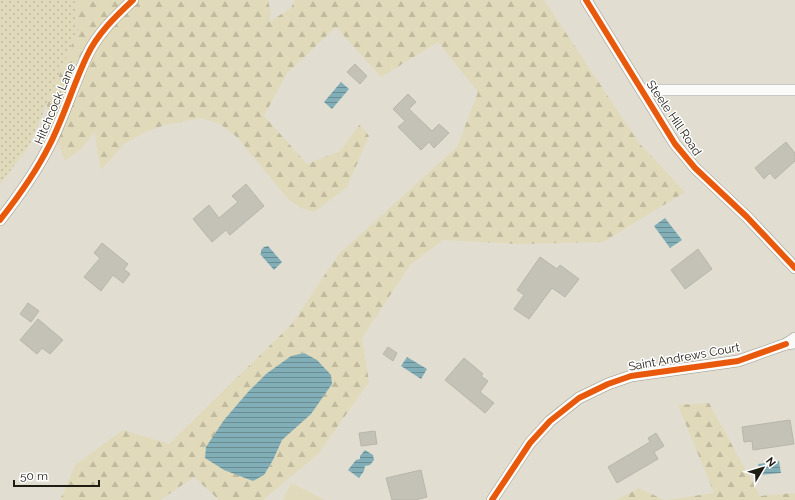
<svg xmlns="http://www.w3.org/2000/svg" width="795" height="500" font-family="Raleway,sans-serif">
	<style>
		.grass { fill: url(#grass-dots) }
		.forest { fill: url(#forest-firs); fill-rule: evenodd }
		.park { fill: #e0d9ba }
		.water { fill: url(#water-rules) }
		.building { fill: #c4c1b7; stroke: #b8b5ab }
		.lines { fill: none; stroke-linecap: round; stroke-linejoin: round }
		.street-casing { stroke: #98968c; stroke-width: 12 }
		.street { stroke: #fafaf8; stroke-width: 11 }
		.cycleway-casing { stroke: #fff; stroke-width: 8 }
		.cycleway { stroke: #e8590c; stroke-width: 6 }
		.labels { text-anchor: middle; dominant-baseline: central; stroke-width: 3; stroke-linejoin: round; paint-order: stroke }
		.street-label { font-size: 12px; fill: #1e1c13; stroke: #fff }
	</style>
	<defs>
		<pattern id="grass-dots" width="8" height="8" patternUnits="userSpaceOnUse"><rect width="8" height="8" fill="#e0d9ba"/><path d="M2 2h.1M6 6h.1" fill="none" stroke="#c0ba9f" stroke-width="1.8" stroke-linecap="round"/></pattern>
		<pattern id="forest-firs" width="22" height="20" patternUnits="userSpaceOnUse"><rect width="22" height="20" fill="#e0d9ba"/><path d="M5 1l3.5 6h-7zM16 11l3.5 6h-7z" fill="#c0ba9f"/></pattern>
		<pattern id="water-rules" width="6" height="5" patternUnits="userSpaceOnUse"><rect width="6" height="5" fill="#82aeb7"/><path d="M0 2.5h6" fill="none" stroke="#6a8d94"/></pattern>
	</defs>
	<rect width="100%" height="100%" fill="#e1ded1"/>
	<path class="grass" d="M0,0H75L78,30L29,146L0,184Z"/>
	<g class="forest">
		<path d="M75,0H268L271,14L269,22L291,8L295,0H544L639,143L685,192L603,242L518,244L443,240L410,265L362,338L369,382L319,453L263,500H219L194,477L160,500H60L75,465L123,430L169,444L292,324L338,255L457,147L478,92L438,42L381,77L336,27L287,73L264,116L307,164L340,151L360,124L369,136L347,187L314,212L301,208L288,199L238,138L220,124L201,118L165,125L145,132L124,144L101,170L94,132L82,148L65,161L50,122L47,105L78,30ZM304,353C317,360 330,368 332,384L303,421L282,440L273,460L264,475L224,420L248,392L266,374L291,356Z"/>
		<path d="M709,403L760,496L795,493V500H666L714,493L678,405Z"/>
		<path d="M639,488L664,500H616Z"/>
	</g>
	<path class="park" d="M291,483L325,500H283Z"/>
	<g class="water">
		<path d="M341,82L349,89L332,109L324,102Z"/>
		<path d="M665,218L682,240L670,248L654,226Z"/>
		<path d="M268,246L282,262L274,270L260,254L261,253V250L264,247Z"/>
		<path d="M304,353L317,360L331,375L332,384L311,414L282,440L273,460L264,475L253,481L224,470L205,458L206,447L224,420L248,392L266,374L291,356Z"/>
		<path d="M407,357L427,369L421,379L401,366Z"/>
		<path d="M365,450L373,455L374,460L370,465L365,466L364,471L359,478L348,470L356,460L360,459V456Z"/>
		<path d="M779,461L781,473L760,475L759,472L757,473V467H759L758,464Z"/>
	</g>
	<g class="building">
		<path d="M355,64L367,76L360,84L347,72Z"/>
		<path d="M408,94L416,102L409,109L432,131L439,124L449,133L434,148L429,142L421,150L398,127L405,121L393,109Z"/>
		<path d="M786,142L795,153V161L775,179L770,173L764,179L755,168Z"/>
		<path d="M246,184L264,206L230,235L226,230L212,242L193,219L209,205L219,218L238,202L232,196Z"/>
		<path d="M102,243L128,264L124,269L130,274L123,283L113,275L101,291L84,277L100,258L94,253Z"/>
		<path d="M698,249L712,269L685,289L671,270Z"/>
		<path d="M540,257L557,269L560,265L579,279L565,297L552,288L529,319L514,309L524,295L517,290Z"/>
		<path d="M28,303L39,311L31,322L20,314Z"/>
		<path d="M38,319L63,340L50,354L42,348L37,354L20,340Z"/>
		<path d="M388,347L397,353L393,361L383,354Z"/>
		<path d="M464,358L483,374L481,376L488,381L480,392L494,403L485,413L445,380Z"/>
		<path d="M790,420L794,444L753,450L752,441L744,442L742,427Z"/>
		<path d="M375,431L377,444L361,446L359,433Z"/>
		<path d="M656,433L664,446L654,452L658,459L617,483L608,467L650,442L648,438Z"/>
		<path d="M421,470L427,497L415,500H392L386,478Z"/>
	</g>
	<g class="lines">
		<defs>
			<g id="street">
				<path d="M586,0L675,144L695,168L747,217L795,268"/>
				<path d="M642,90H795"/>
				<path d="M0,220C18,197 36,172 49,146C64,117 73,85 87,56C97,34 116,16 133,0"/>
				<path d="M795,338L786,344L795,343"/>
				<path d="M492,500L530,443L550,421L579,398L608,384L631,376L738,361L786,344"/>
			</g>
		</defs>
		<use href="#street" class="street-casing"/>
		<use href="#street" class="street"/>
		<defs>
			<g id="cycleway">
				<path d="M586,0L675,144L695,168L747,217L795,268"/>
				<path d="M0,220C18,197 36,172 49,146C64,117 73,85 87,56C97,34 116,16 133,0"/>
				<path d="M492,500L530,443L550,421L579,398L608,384L631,376L738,361L786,344"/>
			</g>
		</defs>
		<use href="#cycleway" class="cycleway-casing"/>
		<use href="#cycleway" class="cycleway"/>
	</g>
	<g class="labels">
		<g class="street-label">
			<text transform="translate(55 104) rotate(-67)">Hitchcock Lane</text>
			<text transform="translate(674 118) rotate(56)">Steele Hill Road</text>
			<text transform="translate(684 357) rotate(-10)">Saint Andrews Court</text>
		</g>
	</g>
	<g transform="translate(763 468) rotate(52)" stroke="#ffffff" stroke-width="3" paint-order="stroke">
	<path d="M0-3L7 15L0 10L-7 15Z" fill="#1e1c13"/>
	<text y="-6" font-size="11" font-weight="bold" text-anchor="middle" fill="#1e1c13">N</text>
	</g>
	<path d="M14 480v6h85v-6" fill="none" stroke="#1e1c13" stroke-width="2"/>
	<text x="20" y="480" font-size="12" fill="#1e1c13" stroke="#ffffff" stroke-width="3" paint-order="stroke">50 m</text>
</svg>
